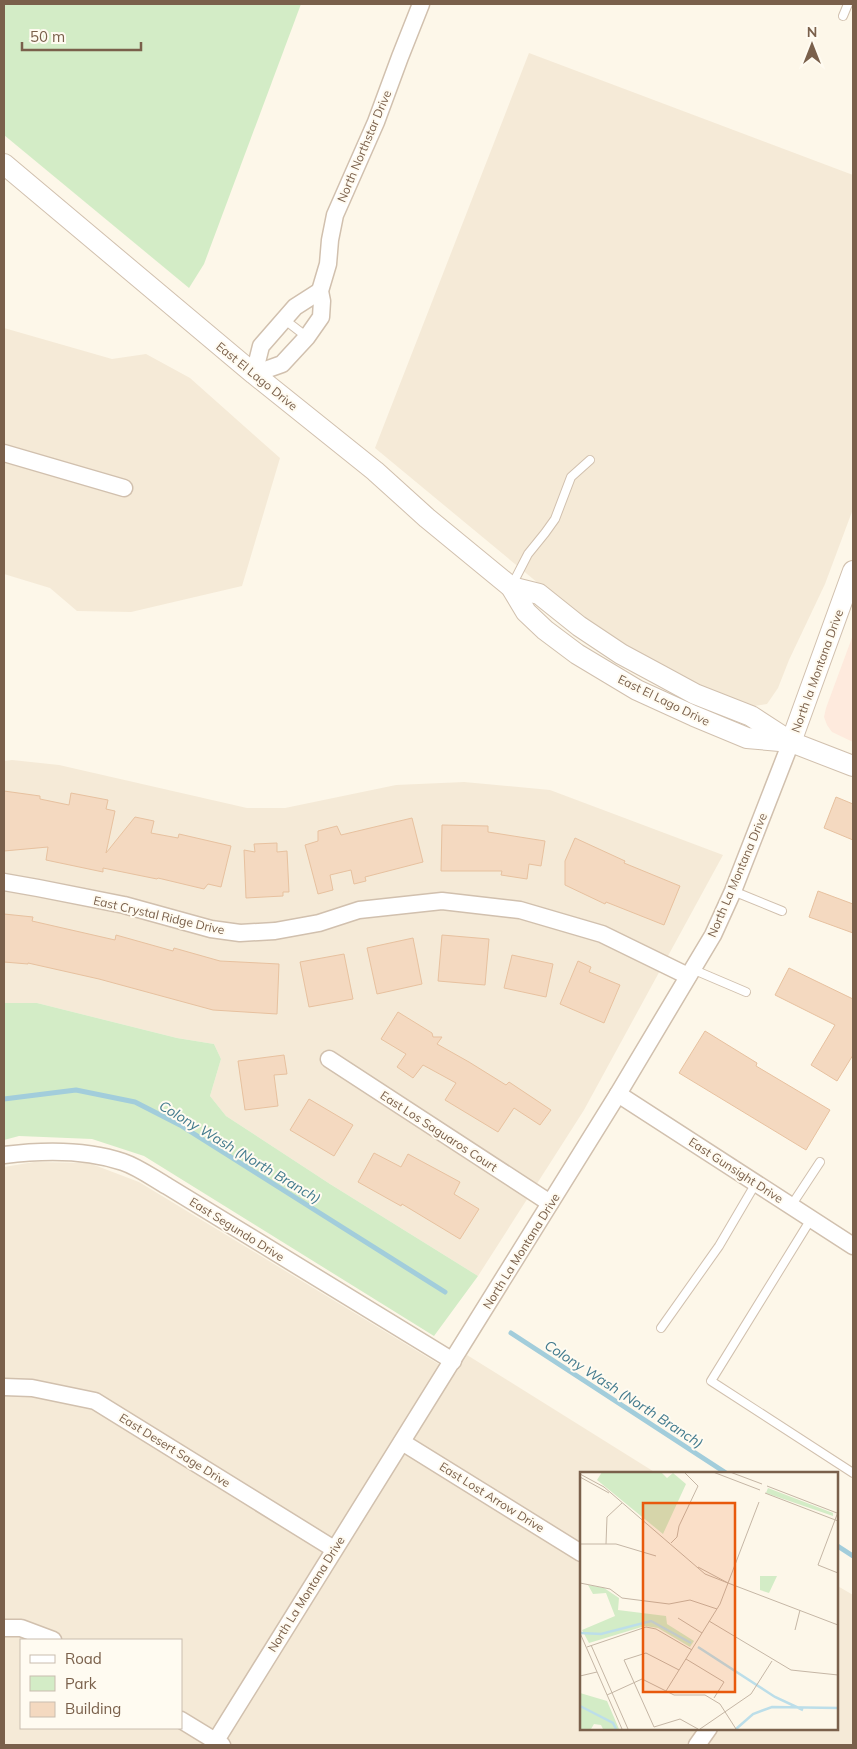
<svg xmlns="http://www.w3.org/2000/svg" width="857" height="1749" font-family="Mulish,sans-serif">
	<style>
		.residential { fill: #f5ead7; fill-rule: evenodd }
		.commercial { fill: #feeadd }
		.green { fill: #d3ecc6 }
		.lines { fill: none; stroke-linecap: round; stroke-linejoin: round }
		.stream { stroke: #a2cddb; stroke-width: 5 }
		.building { fill: #f4d9c0; stroke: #e7c19f }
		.service-casing { stroke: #d1c0ae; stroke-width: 10 }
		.minor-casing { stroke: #d1c0ae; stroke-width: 19 }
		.tertiary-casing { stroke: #d1c0ae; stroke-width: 22 }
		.service { stroke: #fff; stroke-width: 8 }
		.minor { stroke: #fff; stroke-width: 16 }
		.tertiary { stroke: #fff; stroke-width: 20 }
		.labels { text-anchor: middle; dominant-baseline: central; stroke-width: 4; stroke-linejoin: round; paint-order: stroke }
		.street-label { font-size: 12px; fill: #7a604b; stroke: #fffbf1 }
		.water-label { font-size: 14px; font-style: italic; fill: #437b8e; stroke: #fffbf1 }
		.inset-river { fill: none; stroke: #bcdee9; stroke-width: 2.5 }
		.inset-road { fill: none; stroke: #c5b6a5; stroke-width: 1 }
		.view { fill: #e8590c; fill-opacity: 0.15; stroke: #e8590c; stroke-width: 2.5 }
		.inset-edge { fill: none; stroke: #7a604b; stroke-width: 2.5 }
	</style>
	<rect width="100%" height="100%" fill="#fdf7e9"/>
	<g class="residential">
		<path d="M529,53L853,175V509L825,584L789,660L778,688L767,704L754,706L738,704L667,670L604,635L538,583L375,448Z"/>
		<path d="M4,328L112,359L146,354L190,378L280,458L242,586L131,612L77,611L50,588L4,574Z"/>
		<path d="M12,760L59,765L247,808H285L396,785L464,782L550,790L723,855L584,1110L478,1276L330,1184L226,1116L210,1096L221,1059L214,1044L177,1038L37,1003H4V761Z"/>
		<path d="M34,1162L89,1163L139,1182L455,1374L467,1355L656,1473H581V1728H836V1585L853,1595V1745H4V1167ZM21,1640H181V1728H21Z"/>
	</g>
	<path class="commercial" d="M853,635V742L832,732L827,725L824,717L826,708Z"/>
	<g class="green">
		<path d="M4,4H301L204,264L189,288L4,135Z"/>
		<path d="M4,1003H37L177,1038L214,1044L221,1059L210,1096L226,1116L330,1184L478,1276L434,1336L144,1156L92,1139L19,1136L4,1140Z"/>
	</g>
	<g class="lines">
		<g class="stream">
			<path d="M4,1099L76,1090L135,1102L180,1125L445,1292"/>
			<path d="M511,1333L726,1473"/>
			<path d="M836,1545L853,1556"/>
		</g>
	</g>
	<g class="building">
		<path d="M4,791L40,796V799L69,805L71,793L108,800L106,809L115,811L106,853L135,817L154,821L151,833L178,838L179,834L231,846L221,887L208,884L204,889L158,878L157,879L103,868V872L46,860L48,847L4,851Z"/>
		<path d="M836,797L853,804V840L824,828Z"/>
		<path d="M412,818L423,862L365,877L366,881L354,884L351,870L330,875L333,890L318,894L305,845L318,841V831L337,826L341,835Z"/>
		<path d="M442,825L488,826V832L545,841L541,866L529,864L527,879L501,875L502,871H441Z"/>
		<path d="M575,838L625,861L624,863L680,886L664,925L606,902L605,904L565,885V861Z"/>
		<path d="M277,843V852L287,851L289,892H283V896L246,898L244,850L255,852L254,844Z"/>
		<path d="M818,891L853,904V933L809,917Z"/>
		<path d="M4,914L33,917L32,921L115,940L116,935L173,951L174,948L220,961L279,964L277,1014L213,1010L99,979L28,963V964L4,962Z"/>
		<path d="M442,935L489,939L485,985L438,981Z"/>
		<path d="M413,938L422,984L377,994L367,948Z"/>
		<path d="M344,954L353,999L309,1007L300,962Z"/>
		<path d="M512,955L553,964L546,997L504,988Z"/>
		<path d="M578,961L591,967L589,972L620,985L604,1023L560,1004Z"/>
		<path d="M789,968L853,999V1055L837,1081L811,1065L835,1025L775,995Z"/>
		<path d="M398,1012L432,1033L433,1037H442L437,1044L469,1062L506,1085L509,1082L551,1110L540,1125L514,1108L498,1132L445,1100L456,1083L423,1065L413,1078L397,1067L406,1054L381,1039Z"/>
		<path d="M705,1031L757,1063L756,1066L830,1110L806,1150L679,1073Z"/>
		<path d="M284,1055L287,1074L274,1075L278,1106L245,1110L238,1061Z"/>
		<path d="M309,1099L353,1125L334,1156L290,1130Z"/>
		<path d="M374,1153L401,1167L408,1154L460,1182L454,1194L479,1209L460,1239L402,1204L401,1206L358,1182Z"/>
	</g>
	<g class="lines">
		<defs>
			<g id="service">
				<path d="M843,16L848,4"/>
				<path d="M285,320L307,337"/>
				<path d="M511,587L528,554L545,533L555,519L571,477L590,460"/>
				<path d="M733,891L782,911"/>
				<path d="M692,969L746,992"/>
				<path d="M791,1206L820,1162"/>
				<path d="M811,1219L711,1381L853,1473"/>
				<path d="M661,1328L719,1246L756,1183"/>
			</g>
			<g id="minor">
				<path d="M254,374L282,364L307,337L321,317L322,301L320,291L328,264L330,240L335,215L376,122L400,57L421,4"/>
				<path d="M254,374L261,346L295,307L320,291"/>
				<path d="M4,453L124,488"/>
				<path d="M4,882L38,888L124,905L211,929L240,933L275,931L319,923L359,910L442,901L520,910L602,934L688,976"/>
				<path d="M329,1059L550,1203"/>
				<path d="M618,1094L853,1246"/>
				<path d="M4,1155C43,1150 85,1149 123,1162C138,1167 153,1178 167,1186L453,1361"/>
				<path d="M4,1387L32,1388L95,1401L334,1549"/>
				<path d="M402,1442L581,1553"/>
				<path d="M4,1628H21L53,1640"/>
				<path d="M181,1720L222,1745"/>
				<path d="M215,1742L618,1094L713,935L733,891L791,742"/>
				<path d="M697,1745L709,1728"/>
			</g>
			<g id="tertiary">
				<path d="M4,164L254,374L375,471L427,518L511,587L526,612L545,630L577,654L637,690L694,716L747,738L791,742"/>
				<path d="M511,587L539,594L579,626L621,654L660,675L695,694L751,716L791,742L853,766"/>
				<path d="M791,742L853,571"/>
			</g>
		</defs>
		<use href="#service" class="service-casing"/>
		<use href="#minor" class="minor-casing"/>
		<use href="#tertiary" class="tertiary-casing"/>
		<use href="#service" class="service"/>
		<use href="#minor" class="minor"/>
		<use href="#tertiary" class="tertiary"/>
	</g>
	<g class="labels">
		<g class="street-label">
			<text transform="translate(364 146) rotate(-67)">North Northstar Drive</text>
			<text transform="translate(257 376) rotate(39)">East El Lago Drive</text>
			<text transform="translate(817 671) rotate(-70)">North la Montana Drive</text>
			<text transform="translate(664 700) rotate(26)">East El Lago Drive</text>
			<text transform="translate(737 875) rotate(-67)">North La Montana Drive</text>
			<text transform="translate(159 915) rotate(13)">East Crystal Ridge Drive</text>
			<text transform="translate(439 1131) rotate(33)">East Los Saguaros Court</text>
			<text transform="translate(736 1170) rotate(33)">East Gunsight Drive</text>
			<text transform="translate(237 1229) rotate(32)">East Segundo Drive</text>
			<text transform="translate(521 1251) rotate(-58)">North La Montana Drive</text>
			<text transform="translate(175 1450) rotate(32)">East Desert Sage Drive</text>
			<text transform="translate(492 1497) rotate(32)">East Lost Arrow Drive</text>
			<text transform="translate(306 1594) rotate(-58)">North La Montana Drive</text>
		</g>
		<g class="water-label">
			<text transform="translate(240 1152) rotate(31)">Colony Wash (North Branch)</text>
			<text transform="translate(624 1394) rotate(33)">Colony Wash (North Branch)</text>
		</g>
	</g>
	<g transform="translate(580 1472)">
		<rect width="258" height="258" fill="#fdf7e9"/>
		<path d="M22,0H81L87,6L93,1L106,12L83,62L17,8ZM188,16L253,41V44L186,21ZM180,104H197L189,121L180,118ZM8,113L24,116L39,126L38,138L86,144L87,152L114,169L110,175L78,156L65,154L9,171L2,158L35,144L26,121L13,122ZM0,221L27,229L39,257H23L21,253L14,252L11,257H0Z" fill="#d3ecc6"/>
		<path class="inset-river" d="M1,161L21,162L71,149L111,171M118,175L195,225L223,238M0,234L33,251L36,257M156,257L173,242L192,235L258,236"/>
		<path class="inset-road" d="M133,0L180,18M150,0L182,12M0,2L24,15L125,102L148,111M0,5L29,21M187,14L257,41M185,21L258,49M258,40L238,93L258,101M91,71L97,65L99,54L118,14L104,0M0,72H36L76,84M26,72L27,45L42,31M118,95L148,111L258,153M0,111L30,117L42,126L89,132L110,128L137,137M98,146L122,161M129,149L211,198L258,203M215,158L220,138M0,161L42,257M11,173L48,257M7,175L66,155L76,157L112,178M106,187L144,210L134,226M99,198L66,181L44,188L74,255L100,247L118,257M0,204L17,200M86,219L140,132L179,30M27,223L62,207L94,223H125L140,232L156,257M120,257L171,222L192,189"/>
		<path class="view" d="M63,31H155V220H63Z"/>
		<rect width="258" height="258" class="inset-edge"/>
	</g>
	<rect width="857" height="1749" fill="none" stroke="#7a604b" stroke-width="10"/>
	<rect x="20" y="1639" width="162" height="90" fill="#fffbf1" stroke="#cabdaf"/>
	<rect x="30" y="1655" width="25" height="8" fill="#ffffff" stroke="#cabdaf"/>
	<text x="65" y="1664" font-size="15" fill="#7a604b">Road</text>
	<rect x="30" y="1676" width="25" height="15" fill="#d3ecc6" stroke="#cabdaf"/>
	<text x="65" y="1689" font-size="15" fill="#7a604b">Park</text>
	<rect x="30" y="1702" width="25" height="15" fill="#f4d9c0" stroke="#cabdaf"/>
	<text x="65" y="1714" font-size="15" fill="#7a604b">Building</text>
	<g transform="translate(812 45)" stroke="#fffbf1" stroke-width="4" paint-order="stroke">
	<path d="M0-4L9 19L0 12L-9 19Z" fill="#7a604b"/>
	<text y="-8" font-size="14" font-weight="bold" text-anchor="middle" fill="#7a604b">N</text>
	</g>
	<path d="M22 42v8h119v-8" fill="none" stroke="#7a604b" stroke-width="2.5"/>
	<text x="30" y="42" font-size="15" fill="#7a604b" stroke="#fffbf1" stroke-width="4" paint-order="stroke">50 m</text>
</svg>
